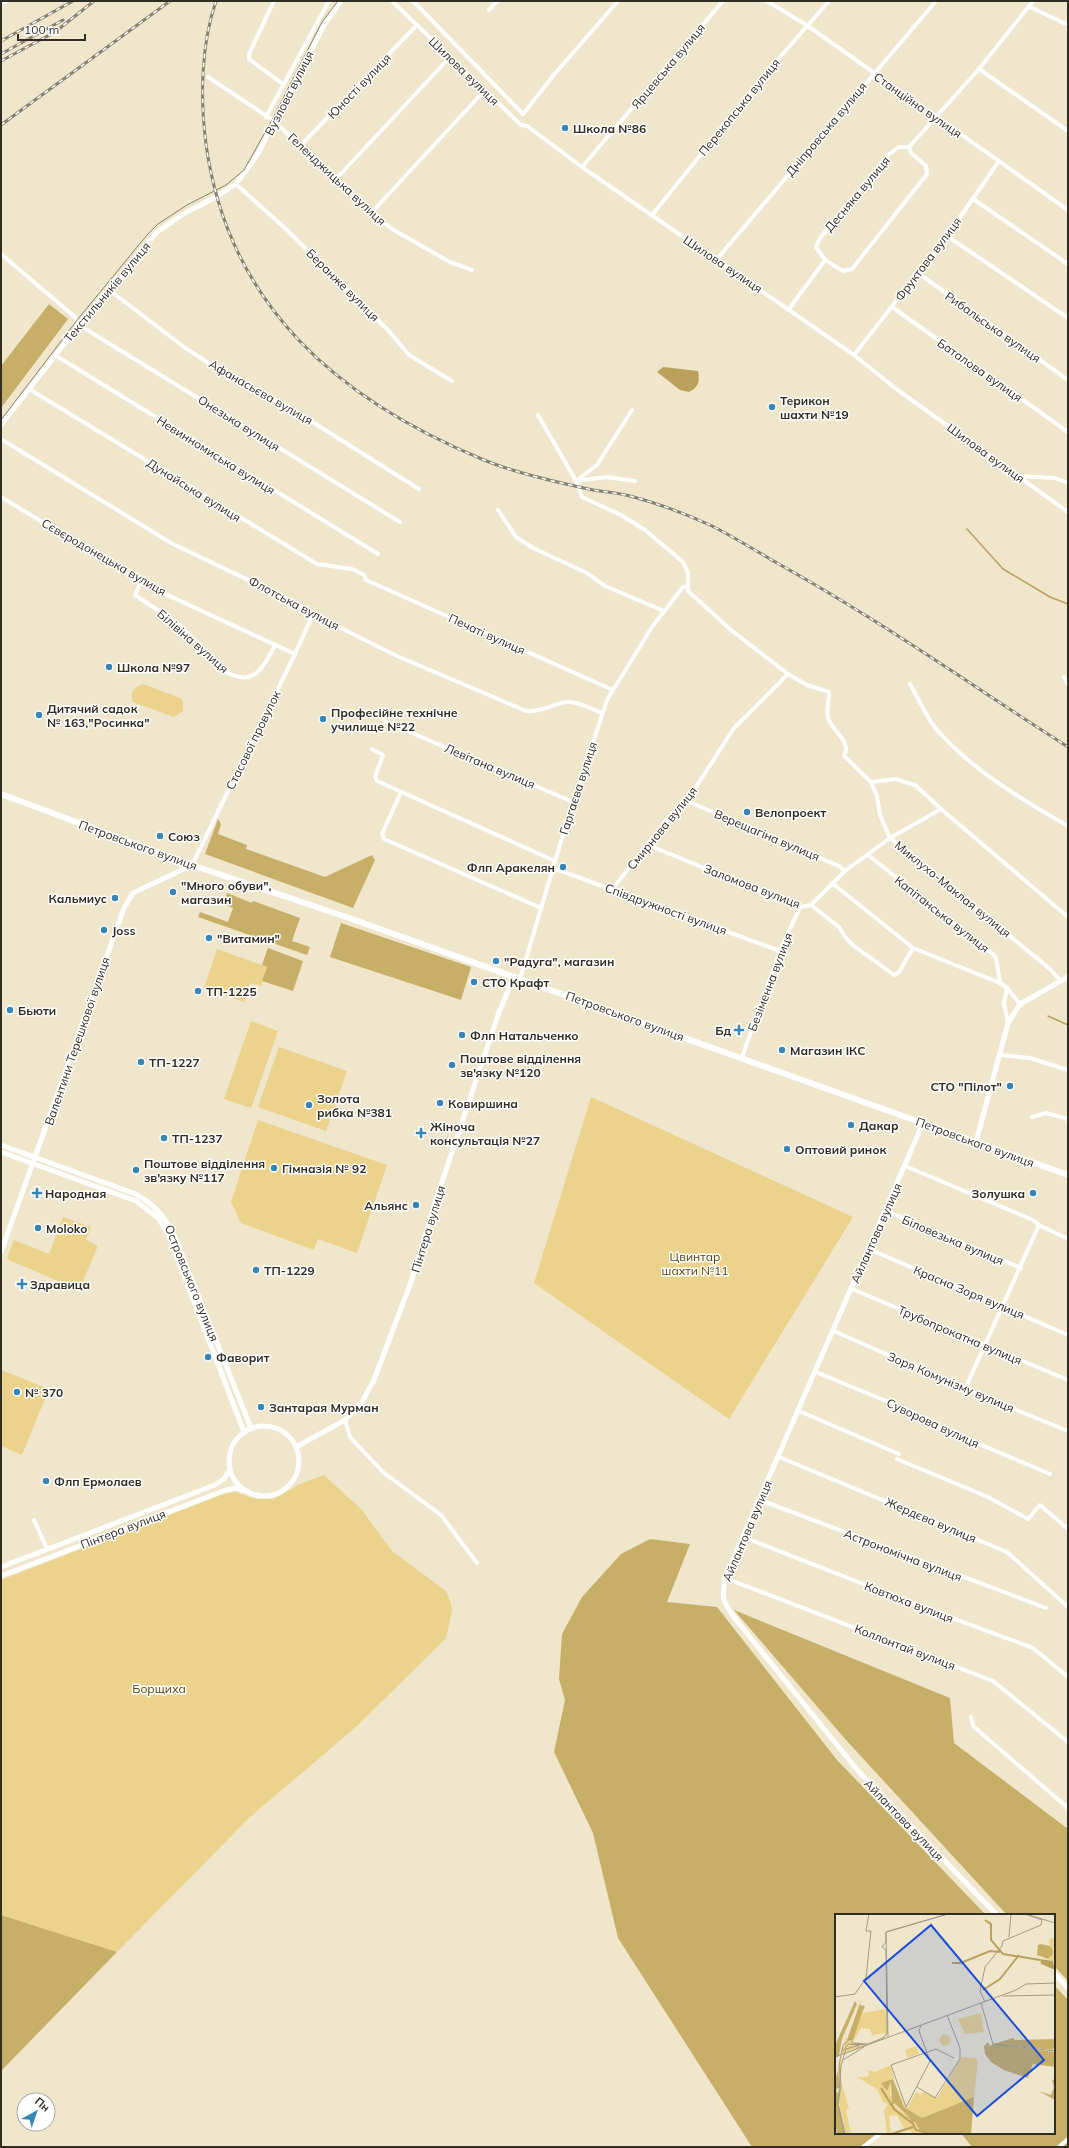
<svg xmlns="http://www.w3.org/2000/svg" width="1069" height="2148" font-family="Mulish,sans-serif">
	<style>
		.green { fill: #ecd38c }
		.forest { fill: #c8af68 }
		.water { fill: #bba25c }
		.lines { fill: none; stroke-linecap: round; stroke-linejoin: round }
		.stream { stroke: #bba25c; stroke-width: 1.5 }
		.minor { stroke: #fff; stroke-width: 4 }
		.tertiary { stroke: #fff; stroke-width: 5 }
		.secondary { stroke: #fff; stroke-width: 6 }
		.tram { stroke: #878170; stroke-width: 1 }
		.rail-casing { stroke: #878170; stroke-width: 3 }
		.rail { stroke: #fff; stroke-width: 1.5; stroke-dasharray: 4.5; stroke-linecap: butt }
		.poi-dot { fill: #3885b7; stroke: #fff; stroke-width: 1.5 }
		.labels { text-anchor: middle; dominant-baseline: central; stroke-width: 3; stroke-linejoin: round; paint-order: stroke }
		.street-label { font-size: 12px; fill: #302d23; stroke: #fff }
		.poi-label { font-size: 12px; font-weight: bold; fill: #302d23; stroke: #fff; text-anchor: start }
		.park-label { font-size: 12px; fill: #56440b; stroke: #fff }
		.inset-river { fill: none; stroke: #bba25c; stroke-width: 2 }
		.inset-road { fill: none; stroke: #a39c88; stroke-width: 1 }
		.view { fill: #1d4ed8; fill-opacity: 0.15; stroke: #1d4ed8; stroke-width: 2 }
		.inset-edge { fill: none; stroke: #302d23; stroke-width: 2 }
	</style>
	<rect width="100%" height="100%" fill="#efe6cc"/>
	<g class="green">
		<path d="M143,684L180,698L183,702V711L174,717L133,702C129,693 134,687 143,684Z"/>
		<path d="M217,949L267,967L261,986L250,983L244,1002L204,988Z"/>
		<path d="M251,1021L278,1031L251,1108L224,1099Z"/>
		<path d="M279,1047L347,1071L326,1131L258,1107Z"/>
		<path d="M591,1097L853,1217L729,1419L534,1283Z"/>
		<path d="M258,1120L387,1165L357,1253L318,1239L314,1250L241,1223L231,1202Z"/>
		<path d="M63,1217L91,1227L86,1240L98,1246L79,1290L9,1260L7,1258L14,1240L49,1254Z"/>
		<path d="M1,1370L49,1389L22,1455L1,1446Z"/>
		<path d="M324,1475L362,1510L392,1551L446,1591L451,1603L452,1611L446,1638L357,1726L250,1817L117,1952L1,1915V1580L224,1494L235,1492L256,1499H274L300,1484Z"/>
	</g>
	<g class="forest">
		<path d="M49,304L68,319L1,408V366Z"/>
		<path d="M218,819L221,824L218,834L247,845L246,849L325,877L372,855L375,860L353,908L205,854Z"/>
		<path d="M227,893L252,903L253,901L300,918L292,941L310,947L307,955L198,917L200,912L228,922L233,908L223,904Z"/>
		<path d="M341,923L471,967L461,1000L330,957Z"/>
		<path d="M268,948L303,961L293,991L262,981L267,967L262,965Z"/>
		<path d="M650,1539L690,1544L667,1602L717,1607L837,1760L986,1915H836V2133H881L861,2147H752L618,1938L593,1833L554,1752L565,1700L559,1679L562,1634L582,1597L621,1554Z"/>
		<path d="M734,1610L950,1698L954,1743L1068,1829V1981L1054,1966V1915H1007L846,1740Z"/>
		<path d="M1,1915L117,1952L1,2071Z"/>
		<path d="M1054,1985L1068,2000V2147H972L961,2133H1054Z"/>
	</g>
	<path class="water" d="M663,367L698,371C700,381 699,387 689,392L680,390L657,372Z"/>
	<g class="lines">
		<g class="stream">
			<path d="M967,529L1003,569L1050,597L1068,604"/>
			<path d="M1048,1016L1068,1025"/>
		</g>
		<g class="minor">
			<path d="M274,1L249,54V59L283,84"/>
			<path d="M392,1L521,125L527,126L582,167L854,355L895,388L1068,512"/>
			<path d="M413,1L523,114L553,76L618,1"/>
			<path d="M767,1L808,26L1068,210"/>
			<path d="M1030,7L1068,25"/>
			<path d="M489,10L497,1"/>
			<path d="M979,69L1068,131"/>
			<path d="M208,77L274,121L371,213L392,229L450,262L472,270"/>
			<path d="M266,117L329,1"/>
			<path d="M301,145L417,25"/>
			<path d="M582,167L723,1"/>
			<path d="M335,180L450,57"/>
			<path d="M236,184L287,230L389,331L409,355L452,381"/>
			<path d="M973,199L1068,264"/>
			<path d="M371,213L485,90"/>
			<path d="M652,215L774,64L829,1"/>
			<path d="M947,236L1068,318"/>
			<path d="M1,254L75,317L79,325L400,522"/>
			<path d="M717,259L936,1"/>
			<path d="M825,260L843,271L852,269L927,174L926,166L911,153L909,147"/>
			<path d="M918,273L1068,380"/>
			<path d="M108,289L184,347L210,364L298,413L419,489"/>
			<path d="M892,307L1068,432"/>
			<path d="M789,309L825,260L816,247L820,238L888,155L899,147H909L979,69L1033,1"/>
			<path d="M55,355L378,554"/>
			<path d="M854,355L947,236L999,161"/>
			<path d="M29,389L317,564L352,569L364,575L366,580L613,690"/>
			<path d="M538,415L576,481L597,465L632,410"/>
			<path d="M1,439L171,543L292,601L313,614L397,656L526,711C542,713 554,702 569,702C579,702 592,709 602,713"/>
			<path d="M1018,476L1055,478L1068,483"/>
			<path d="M635,481L606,477L576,481L582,497L621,515L645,530L683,562L688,573V591L731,630L788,674L807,685L829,692C829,700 826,710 828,718C831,730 853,742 844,756L871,782L895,779L915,785L941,809L1068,917"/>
			<path d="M1,497L146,585L295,654"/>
			<path d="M498,510L516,537L533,548L587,573L605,586L664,611"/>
			<path d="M141,582L135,595L177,623L228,673C255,687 265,665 275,645"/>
			<path d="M1064,677L1068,684"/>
			<path d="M910,684C918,698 926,716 936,729C972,770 1021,799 1068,826"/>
			<path d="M384,721L573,802"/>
			<path d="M372,749L383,755L375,777L377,781L555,861"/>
			<path d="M871,782L877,796L880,815L890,838L1050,969L1060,980"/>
			<path d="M401,792L382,834L384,839L541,908"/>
			<path d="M687,801L839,866L845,871"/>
			<path d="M648,845L800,907L811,905L839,927L846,938L854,946L894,975L899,972L913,948"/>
			<path d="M868,855L993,954L996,958L1000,983"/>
			<path d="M192,865L295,654L313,614"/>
			<path d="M553,868L780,951"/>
			<path d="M832,883L913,948L1000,983L1007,988L1021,1005"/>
			<path d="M612,889L648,845L667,819L687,801L734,728L788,674"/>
			<path d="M811,905L845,871L890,838L941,809"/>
			<path d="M520,979L565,828L607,700L652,627L683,587H687"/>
			<path d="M1007,988L1004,1003L1008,1023"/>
			<path d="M999,1055L1030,1058L1068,1070"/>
			<path d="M742,1057L780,951L800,907"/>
			<path d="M1032,1117L1046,1113L1068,1119"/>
			<path d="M905,1166L1033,1220L1039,1225L1068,1239"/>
			<path d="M886,1211L1021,1268"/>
			<path d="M869,1249L1068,1335"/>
			<path d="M852,1289L1068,1380"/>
			<path d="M834,1331L965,1389L1068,1431"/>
			<path d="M816,1372L915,1413L918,1418L1050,1474"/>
			<path d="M965,1389L1039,1225"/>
			<path d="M799,1411L899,1454"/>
			<path d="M345,1420L350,1437L384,1473L441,1515L477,1563"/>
			<path d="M779,1457L1007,1552L1068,1607"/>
			<path d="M897,1459L988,1497L1028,1519L1040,1505L1068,1529"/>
			<path d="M760,1500L1046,1608"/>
			<path d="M34,1520L47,1549"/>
			<path d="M743,1537L917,1605L1033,1648L1068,1677"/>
			<path d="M725,1578L993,1681L1068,1742"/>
			<path d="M971,1717L973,1726L1068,1808"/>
			<path d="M863,2147L881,2133"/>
			<path d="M1059,2147L1068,2139"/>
		</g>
		<g class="tertiary">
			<path d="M1,425L79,325L157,232L185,213L216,197L236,184L256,157L324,25L341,1"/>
			<path d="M923,1123L725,1578C721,1601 724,1603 737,1621L859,1772L997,1915"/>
			<path d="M976,1142L1008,1023L1020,1004L1068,977"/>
			<path d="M1,1145L133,1193C153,1203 164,1215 174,1235L251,1428"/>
			<path d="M1,1152L136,1201L158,1218L168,1234L244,1432"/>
			<path d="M1,1252L124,908L133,893L192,865"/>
			<circle cx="264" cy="1461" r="35"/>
			<path d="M296,1447L345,1420L362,1402L374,1380L411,1282L436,1200L498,1015L514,976"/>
			<path d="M1,1567L215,1485L224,1479L230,1470"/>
			<path d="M1,1576L223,1491L235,1488L247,1491"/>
			<path d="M1054,1973L1068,1988"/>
		</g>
		<g class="secondary">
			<path d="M1,2L5,1"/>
			<path d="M1,794L192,865L349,918L1068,1175"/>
		</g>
		<path class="tram" d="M1,420L78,319L147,235L158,224L187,205L226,185L244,170L272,120L322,22L338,1"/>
		<defs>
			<g id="rail">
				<path d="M216,1C201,45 200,98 206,144C228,306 339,400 484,460C515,473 560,483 593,490C605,492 618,493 630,496C657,503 686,514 712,526C734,537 756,551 777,563C878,619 971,685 1068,747"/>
				<path d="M1,41L73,1"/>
				<path d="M1,54L63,20"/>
				<path d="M1,61L55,32L94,1"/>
				<path d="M1,125L170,1"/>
			</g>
		</defs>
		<use href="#rail" class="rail-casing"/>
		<use href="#rail" class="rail"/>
	</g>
	<g class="poi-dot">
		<circle cx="565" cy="128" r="4"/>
		<circle cx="772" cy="407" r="4"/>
		<circle cx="109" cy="667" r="4"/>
		<circle cx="39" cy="715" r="4"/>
		<circle cx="323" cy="719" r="4"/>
		<circle cx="747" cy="812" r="4"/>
		<circle cx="160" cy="836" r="4"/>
		<circle cx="563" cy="867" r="4"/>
		<circle cx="173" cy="892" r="4"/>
		<circle cx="115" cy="898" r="4"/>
		<circle cx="104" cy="930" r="4"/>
		<circle cx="209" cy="938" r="4"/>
		<circle cx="496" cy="961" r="4"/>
		<circle cx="474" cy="982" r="4"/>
		<circle cx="198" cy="991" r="4"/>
		<circle cx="10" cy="1010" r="4"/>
		<path d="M737 1024h4v4h4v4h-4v4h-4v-4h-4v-4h4z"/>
		<circle cx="462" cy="1035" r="4"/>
		<circle cx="782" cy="1050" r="4"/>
		<circle cx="141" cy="1062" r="4"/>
		<circle cx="452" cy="1065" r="4"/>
		<circle cx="1010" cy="1086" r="4"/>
		<circle cx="440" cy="1103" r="4"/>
		<circle cx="309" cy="1105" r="4"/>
		<circle cx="851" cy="1125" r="4"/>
		<path d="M419 1127h4v4h4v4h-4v4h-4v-4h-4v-4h4z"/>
		<circle cx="164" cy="1138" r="4"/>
		<circle cx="787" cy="1149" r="4"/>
		<circle cx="274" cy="1168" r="4"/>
		<circle cx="136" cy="1170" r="4"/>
		<path d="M35 1187h4v4h4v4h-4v4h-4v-4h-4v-4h4z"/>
		<circle cx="1033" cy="1193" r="4"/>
		<circle cx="416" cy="1205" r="4"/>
		<circle cx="38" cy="1228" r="4"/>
		<circle cx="256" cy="1270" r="4"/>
		<path d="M20 1278h4v4h4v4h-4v4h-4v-4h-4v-4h4z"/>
		<circle cx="208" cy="1357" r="4"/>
		<circle cx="17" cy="1392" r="4"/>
		<circle cx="261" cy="1407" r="4"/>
		<circle cx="46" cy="1481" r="4"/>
	</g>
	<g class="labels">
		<g class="street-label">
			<text transform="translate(668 66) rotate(-50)">Ярцевська вулиця</text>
			<text transform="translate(464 71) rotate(44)">Шилова вулиця</text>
			<text transform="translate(359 86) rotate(-46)">Юності вулиця</text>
			<text transform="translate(289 93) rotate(-63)">Вузлова вулиця</text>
			<text transform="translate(918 105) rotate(35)">Станційна вулиця</text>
			<text transform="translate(739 107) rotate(-51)">Перекопська вулиця</text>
			<text transform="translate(826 129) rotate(-50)">Дніпровська вулиця</text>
			<text transform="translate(337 179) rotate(43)">Геленджицька вулиця</text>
			<text transform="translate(857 194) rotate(-50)">Десняка вулиця</text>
			<text transform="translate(928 259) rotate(-53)">Фруктова вулиця</text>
			<text transform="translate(723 264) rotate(34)">Шилова вулиця</text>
			<text transform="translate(343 285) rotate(45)">Беранже вулиця</text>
			<text transform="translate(107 292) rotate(-50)">Текстильників вулиця</text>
			<text transform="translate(993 327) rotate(35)">Рибальська вулиця</text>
			<text transform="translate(980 370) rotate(35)">Баталова вулиця</text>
			<text transform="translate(261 392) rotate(30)">Афанасьєва вулиця</text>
			<text transform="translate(239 423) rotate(32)">Онезька вулиця</text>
			<text transform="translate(986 453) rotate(36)">Шилова вулиця</text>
			<text transform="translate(216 455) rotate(32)">Невинномиська вулиця</text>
			<text transform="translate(194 490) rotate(32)">Дунайська вулиця</text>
			<text transform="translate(104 557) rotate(30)">Сєвєродонецька вулиця</text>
			<text transform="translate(294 603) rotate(28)">Флотська вулиця</text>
			<text transform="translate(487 634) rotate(24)">Печаті вулиця</text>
			<text transform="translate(193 641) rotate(41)">Білівіна вулиця</text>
			<text transform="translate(253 740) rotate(-64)">Стасової провулок</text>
			<text transform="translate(490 766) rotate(23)">Левітана вулиця</text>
			<text transform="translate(578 788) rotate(-72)">Гаргаєва вулиця</text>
			<text transform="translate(662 828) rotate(-51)">Смирнова вулиця</text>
			<text transform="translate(767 835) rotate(23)">Верещагіна вулиця</text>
			<text transform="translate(138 845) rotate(20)">Петровського вулиця</text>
			<text transform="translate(752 886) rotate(21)">Заломова вулиця</text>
			<text transform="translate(953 889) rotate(39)">Миклухо-Маклая вулиця</text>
			<text transform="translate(666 909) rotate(20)">Співдружності вулиця</text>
			<text transform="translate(942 914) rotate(38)">Капітанська вулиця</text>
			<text transform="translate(770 982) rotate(-69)">Безіменна вулиця</text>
			<text transform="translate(625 1016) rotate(20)">Петровського вулиця</text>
			<text transform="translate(77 1041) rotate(-71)">Валентини Терешкової вулиця</text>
			<text transform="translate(975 1142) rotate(20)">Петровського вулиця</text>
			<text transform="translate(428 1229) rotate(-73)">Пінтера вулиця</text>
			<text transform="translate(876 1233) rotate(-66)">Айлантова вулиця</text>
			<text transform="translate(953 1240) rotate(23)">Біловезька вулиця</text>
			<text transform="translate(192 1283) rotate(68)">Островського вулиця</text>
			<text transform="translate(969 1292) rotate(23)">Красна Зоря вулиця</text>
			<text transform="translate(960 1335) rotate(23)">Трубопрокатна вулиця</text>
			<text transform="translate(951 1382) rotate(23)">Зоря Комунізму вулиця</text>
			<text transform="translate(933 1423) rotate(25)">Суворова вулиця</text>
			<text transform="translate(931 1520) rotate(23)">Жердєва вулиця</text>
			<text transform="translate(123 1529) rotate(-21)">Пінтера вулиця</text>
			<text transform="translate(747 1531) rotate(-67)">Айлантова вулиця</text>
			<text transform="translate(903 1555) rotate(21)">Астрономічна вулиця</text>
			<text transform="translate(909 1602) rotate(21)">Ковтюха вулиця</text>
			<text transform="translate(905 1647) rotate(21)">Коллонтай вулиця</text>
			<text transform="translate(904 1820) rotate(46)">Айлантова вулиця</text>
		</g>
		<g class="poi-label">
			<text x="573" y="128">Школа №86</text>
			<text x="780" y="400">Терикон<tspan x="780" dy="14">шахти №19</tspan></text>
			<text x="117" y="667">Школа №97</text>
			<text x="47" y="708">Дитячий садок<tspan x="47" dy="14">№ 163,"Росинка"</tspan></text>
			<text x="331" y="712">Професійне технічне<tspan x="331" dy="14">училище №22</tspan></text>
			<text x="755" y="812">Велопроект</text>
			<text x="168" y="836">Союз</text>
			<text x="555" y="867" text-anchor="end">Флп Аракелян</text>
			<text x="181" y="885">"Много обуви",<tspan x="181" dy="14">магазин</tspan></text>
			<text x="107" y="898" text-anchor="end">Кальмиус</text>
			<text x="112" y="930">Joss</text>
			<text x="217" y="938">"Витамин"</text>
			<text x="504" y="961">"Радуга", магазин</text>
			<text x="482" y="982">СТО Крафт</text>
			<text x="206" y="991">ТП-1225</text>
			<text x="18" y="1010">Бьюти</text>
			<text x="731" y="1030" text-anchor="end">Бд</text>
			<text x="470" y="1035">Флп Натальченко</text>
			<text x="790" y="1050">Магазин ІКС</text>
			<text x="460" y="1058">Поштове відділення<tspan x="460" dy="14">зв'язку №120</tspan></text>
			<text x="149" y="1062">ТП-1227</text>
			<text x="1002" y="1086" text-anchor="end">СТО "Пілот"</text>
			<text x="317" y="1098">Золота<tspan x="317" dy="14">рибка №381</tspan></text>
			<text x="448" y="1103">Ковиршина</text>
			<text x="859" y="1125">Дакар</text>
			<text x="430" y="1126">Жіноча<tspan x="430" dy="14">консультація №27</tspan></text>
			<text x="172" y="1138">ТП-1237</text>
			<text x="795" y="1149">Оптовий ринок</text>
			<text x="144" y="1163">Поштове відділення<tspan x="144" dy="14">зв'язку №117</tspan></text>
			<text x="282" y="1168">Гімназія № 92</text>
			<text x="45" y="1193">Народная</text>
			<text x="1025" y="1193" text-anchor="end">Золушка</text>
			<text x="408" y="1205" text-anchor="end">Альянс</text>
			<text x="46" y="1228">Moloko</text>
			<text x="264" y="1270">ТП-1229</text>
			<text x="30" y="1284">Здравица</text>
			<text x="216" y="1357">Фаворит</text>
			<text x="25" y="1392">№ 370</text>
			<text x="269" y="1407">Зантарая Мурман</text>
			<text x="54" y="1481">Флп Ермолаев</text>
		</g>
		<g class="park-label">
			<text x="695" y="1256">Цвинтар<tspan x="695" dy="14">шахти №11</tspan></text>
			<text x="159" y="1688">Борщиха</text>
		</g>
	</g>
	<g transform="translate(835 1914)">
		<rect width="220" height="220" fill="#efe6cc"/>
		<path d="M220,24V48L213,45L218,40L215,36L214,25ZM50,95L53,118L50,124L6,141L11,123L12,126L18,124L27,99ZM26,114L35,115L37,121L51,119L49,123L33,130L18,128ZM146,99L149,118L130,120L123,105ZM104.5 126a5.5 5.5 0 1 1 11 0a5.5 5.5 0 1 1-11 0ZM81,132L84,140L73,144L70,136ZM7,141L6,168L14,195L11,196L16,220H9L5,203L3,156ZM127,143L140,144L143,147L139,183L87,204L69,193L59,166L70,193H73L81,178L86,181L88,177L102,184ZM56,151L59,165L47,169L52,177L56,168L55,180L61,193L75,204L76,207L81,208L86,216L102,220H78L74,216L52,220L49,196L53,190L48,188L42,175L22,163H31L34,161L33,156L40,158ZM62,201L69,214L56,219L54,202Z" fill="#ecd38c" fill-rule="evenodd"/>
		<path d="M206,30L215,32L218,37V40L213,45L202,41L203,31ZM26,86L25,91L30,92L27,99L18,126H12ZM20,87L22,90L7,125L4,142L0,143L1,129ZM178,124L180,126L220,125V128L218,136L159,130ZM153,128L155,132L158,130L220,138V153L198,150L193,164L169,156L156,148L150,140L149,132ZM3,156L5,174H2L1,178L4,179L3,188L9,220H2L0,207V167ZM58,165L69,193L87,204L139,183L136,220H101L85,216L80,208H76L75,204H72L74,203L59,189L57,192L56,168L52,177L46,169ZM220,165V186L204,177L216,181L219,173L217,166Z" fill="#c8af68"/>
		<path d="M205,45L218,47L220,56L206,50Z" fill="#bba25c"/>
		<path class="inset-river" d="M150,6L156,10V26L168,40L205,46M117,49H126L155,37L165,38M148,76L165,65L184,41M46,174L59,195L78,210L81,216L97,220M57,220L78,213"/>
		<path class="inset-road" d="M191,0L220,9M174,23L176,0M168,82L220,81M0,83L20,80L31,64L36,17H31L34,0M150,88L145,77L150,53L167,32L168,27L206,11L207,6L190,0M146,89L158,130L220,137M53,123L51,18L113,0M8,137L13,130L31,131M0,143L181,76L191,70L220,69M8,146L29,133M56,151L71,193L95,147L84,117L86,111M56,151L101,135L119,144M82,173L100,184M100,184L125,145V134L112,101M9,220L3,190L6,152L11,135L24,131L22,135M10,220L3,190L6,171L4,151L8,131L15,125L18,129L33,130L48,124L52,119L51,36L47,33L51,28V18L113,0"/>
		<path class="view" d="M96,11L209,146L142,202L29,67Z"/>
		<rect width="220" height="220" class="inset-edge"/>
	</g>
	<rect width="1069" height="2148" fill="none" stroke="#302d23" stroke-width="4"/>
	<g transform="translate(36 2112) rotate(40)"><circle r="19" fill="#ffffff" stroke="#acaba7"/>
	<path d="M0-3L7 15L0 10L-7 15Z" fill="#3885b7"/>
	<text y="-6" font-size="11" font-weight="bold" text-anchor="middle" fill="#302d23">Пн</text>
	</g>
	<path d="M18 34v6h67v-6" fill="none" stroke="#302d23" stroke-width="2"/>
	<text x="24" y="34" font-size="12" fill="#302d23" stroke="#ffffff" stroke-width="3" paint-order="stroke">100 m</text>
</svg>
